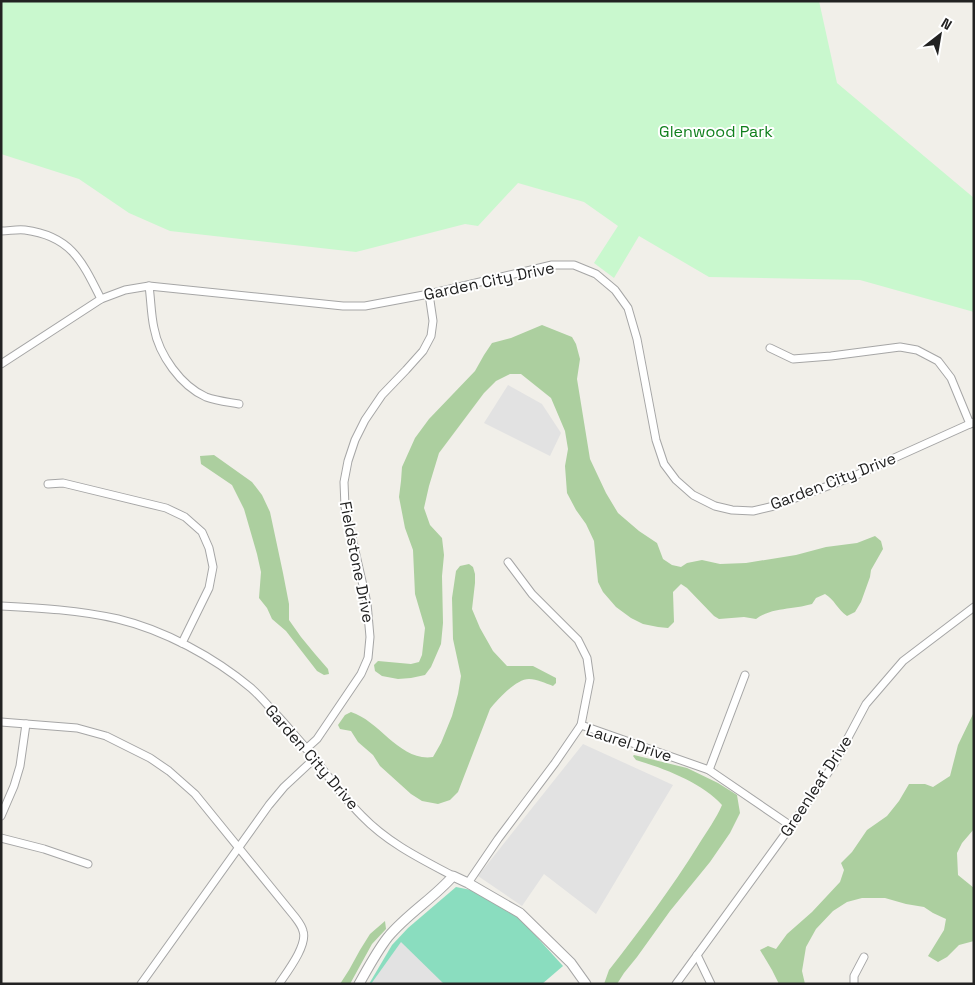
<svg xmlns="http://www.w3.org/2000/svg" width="975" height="985" font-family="'Space Grotesk',sans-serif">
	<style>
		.forest { fill: #accf9f }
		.park { fill: #c9f8ce }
		.pitch { fill: #8addbf }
		.parking { fill: #e2e2e2 }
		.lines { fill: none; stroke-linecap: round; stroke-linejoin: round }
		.minor-casing { stroke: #a6a6a6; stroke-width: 9 }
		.tertiary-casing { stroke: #a6a6a6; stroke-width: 11 }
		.minor { stroke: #fff; stroke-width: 7 }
		.tertiary { stroke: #fff; stroke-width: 9 }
		.labels { text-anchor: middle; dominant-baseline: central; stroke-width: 4; stroke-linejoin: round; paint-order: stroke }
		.park-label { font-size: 16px; fill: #107f1c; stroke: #fff }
		.street-label { font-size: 16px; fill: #222; stroke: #fff }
	</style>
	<rect width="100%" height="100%" fill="#f1efe9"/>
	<g class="forest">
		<path d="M542,325L572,337L576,344L580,359L577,379L590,459L606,493L618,513L639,531L657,543L663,559L672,565L681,567L687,563L702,560L720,564L746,563L796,555L826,547L857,543L875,536L881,541L883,549L871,570L870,577L861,602L855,612L847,616C838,610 834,599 825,594L816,598L812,604C805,606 798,607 791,608C778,610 767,611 756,619L744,617L719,619L714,616L687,588L681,584L673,592L674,622L668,628L658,627L643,624L631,618L616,607L603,592L598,582L594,541L586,524L576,510L567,493L565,466L568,449L565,431L551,398L521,374H510L496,381L484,393L439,453L429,486L424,508L430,525L442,538L444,555L442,576L443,623L441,644L431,667L425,675L411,678L398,679L382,676L375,671L374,665L378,661L411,664L419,662L422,655L425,628L415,594L413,550L405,528L399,497L401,481L402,467L415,438L429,419L475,371L484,355L492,343L511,338Z"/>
		<path d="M214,455L252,482L262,495L270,512L283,573L289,604V620L301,637L315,654L328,669L329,674L324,675L317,671L286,631L272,619L267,608L259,598L261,572L257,554L244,509L232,485L201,464L200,456Z"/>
		<path d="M469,564L473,567L475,574V583L472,609L480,628L493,651L507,666H533L556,678V683L553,686C545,683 537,679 529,679C516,679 498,699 490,709L458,792L450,800L438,804L422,801L411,794L380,766L373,755L358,742L351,731L340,729L338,725L345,715L351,712C380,721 400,762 433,757L441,743L452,716L458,694L461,676L453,639L452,598L456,571L460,566Z"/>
		<path d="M974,712V829L962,843L957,853L958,875L974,888V941L959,945L947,957L938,962L928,956L944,930L946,919L933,913L924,907L906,904L885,898H862L847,902L833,911L816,929L806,947L802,971L805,984H779L772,970L760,950L768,946L776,949L787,934L812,912L840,882L844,870L841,863L852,852L867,830L887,816L899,801L909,784H925L933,787L950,776L958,745Z"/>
		<path d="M634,755L687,768L718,783L737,795L740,813L730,833L710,862L670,911L637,957L624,973L617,984H604L609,970C641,929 671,889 699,844C707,831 716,819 722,805C703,783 663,768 636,760L633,756Z"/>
		<path d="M385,921L386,929L372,944L350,984H340L349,970L360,950L370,934Z"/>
	</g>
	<path class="park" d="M1,1H819L837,83L974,198V312L860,280L709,277L639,236L614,278L594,263L618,226L584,202L518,183L478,226L465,224L356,252L170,231L129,213L79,179L1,154Z"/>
	<path class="pitch" d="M456,887L476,891L516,914L563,966L542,984H369L392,945L408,928Z"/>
	<g class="parking">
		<path d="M508,385L542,404L561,433L550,456L484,423Z"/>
		<path d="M583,744L673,785L596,914L544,874L522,906L478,876Z"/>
		<path d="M401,942L444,984H371Z"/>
	</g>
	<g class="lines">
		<defs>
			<g id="minor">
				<path d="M1,231C9,231 17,229 25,230C71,236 82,261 101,299"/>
				<path d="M149,286C151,300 151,315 154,328C159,355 181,386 206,397C217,401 228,402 239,404"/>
				<path d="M770,348L793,359L831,356L900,347L917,350L938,361L951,378L970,424"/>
				<path d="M1,364L101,299L125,290L149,286L343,306H365L429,294L552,265H574L596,274L615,290L628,308L637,339L656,440L664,464L676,480L693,495L715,506L732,510L753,511L774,506L852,477L974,422"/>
				<path d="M48,484L63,483L166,508L185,517L202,532L209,548L213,567L209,588L182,643"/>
				<path d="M1,606C40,608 79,610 118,619C164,630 214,657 251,688C258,694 265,702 272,710C284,722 295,736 307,749C325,772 342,796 362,816C388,843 421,859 453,876"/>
				<path d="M1,722L77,728L106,736L150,758L169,771L195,794L295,917C298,921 302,926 303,931C308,945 287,972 279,984"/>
				<path d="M581,725L709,770L791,826"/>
				<path d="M306,749L317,739L361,674L368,658L370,637L367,603L345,507L344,482L348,461L355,440L365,420L382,395L406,370L423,351L431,336L433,321L429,294"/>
				<path d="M709,770L745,675"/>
				<path d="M1,816L14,786L20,766L26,724"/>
				<path d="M1,838L44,849L88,864"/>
				<path d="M468,883L498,839L555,763L581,725L590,679L587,658L578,640L532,594L508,562"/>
				<path d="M697,955L711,984"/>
				<path d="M141,984L269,805L284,787L314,759"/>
				<path d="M676,984L791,826L834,764L866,704L903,661L974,607"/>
				<path d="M854,984V976L864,957"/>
			</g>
			<path id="tertiary" d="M359,984C368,968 377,951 388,937C407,914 434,898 453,876L468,883L520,913L571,963L586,984"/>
		</defs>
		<use href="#minor" class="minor-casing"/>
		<use href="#tertiary" class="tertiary-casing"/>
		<use href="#minor" class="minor"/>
		<use href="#tertiary" class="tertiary"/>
	</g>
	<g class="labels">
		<g class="park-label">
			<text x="716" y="131">Glenwood Park</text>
		</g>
		<g class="street-label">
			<text transform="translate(489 281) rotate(-12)">Garden City Drive</text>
			<text transform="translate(833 481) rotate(-21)">Garden City Drive</text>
			<text transform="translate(357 562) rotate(79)">Fieldstone Drive</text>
			<text transform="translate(629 743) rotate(18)">Laurel Drive</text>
			<text transform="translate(312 757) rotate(49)">Garden City Drive</text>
			<text transform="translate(816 786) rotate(-57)">Greenleaf Drive</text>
		</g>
	</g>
	<rect width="975" height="985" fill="none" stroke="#222222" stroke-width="5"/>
	<g transform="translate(940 35) rotate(31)" stroke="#ffffff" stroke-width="4" paint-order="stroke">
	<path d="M0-4L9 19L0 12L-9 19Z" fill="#222222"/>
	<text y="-8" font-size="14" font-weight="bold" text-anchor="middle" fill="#222222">N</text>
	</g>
</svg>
